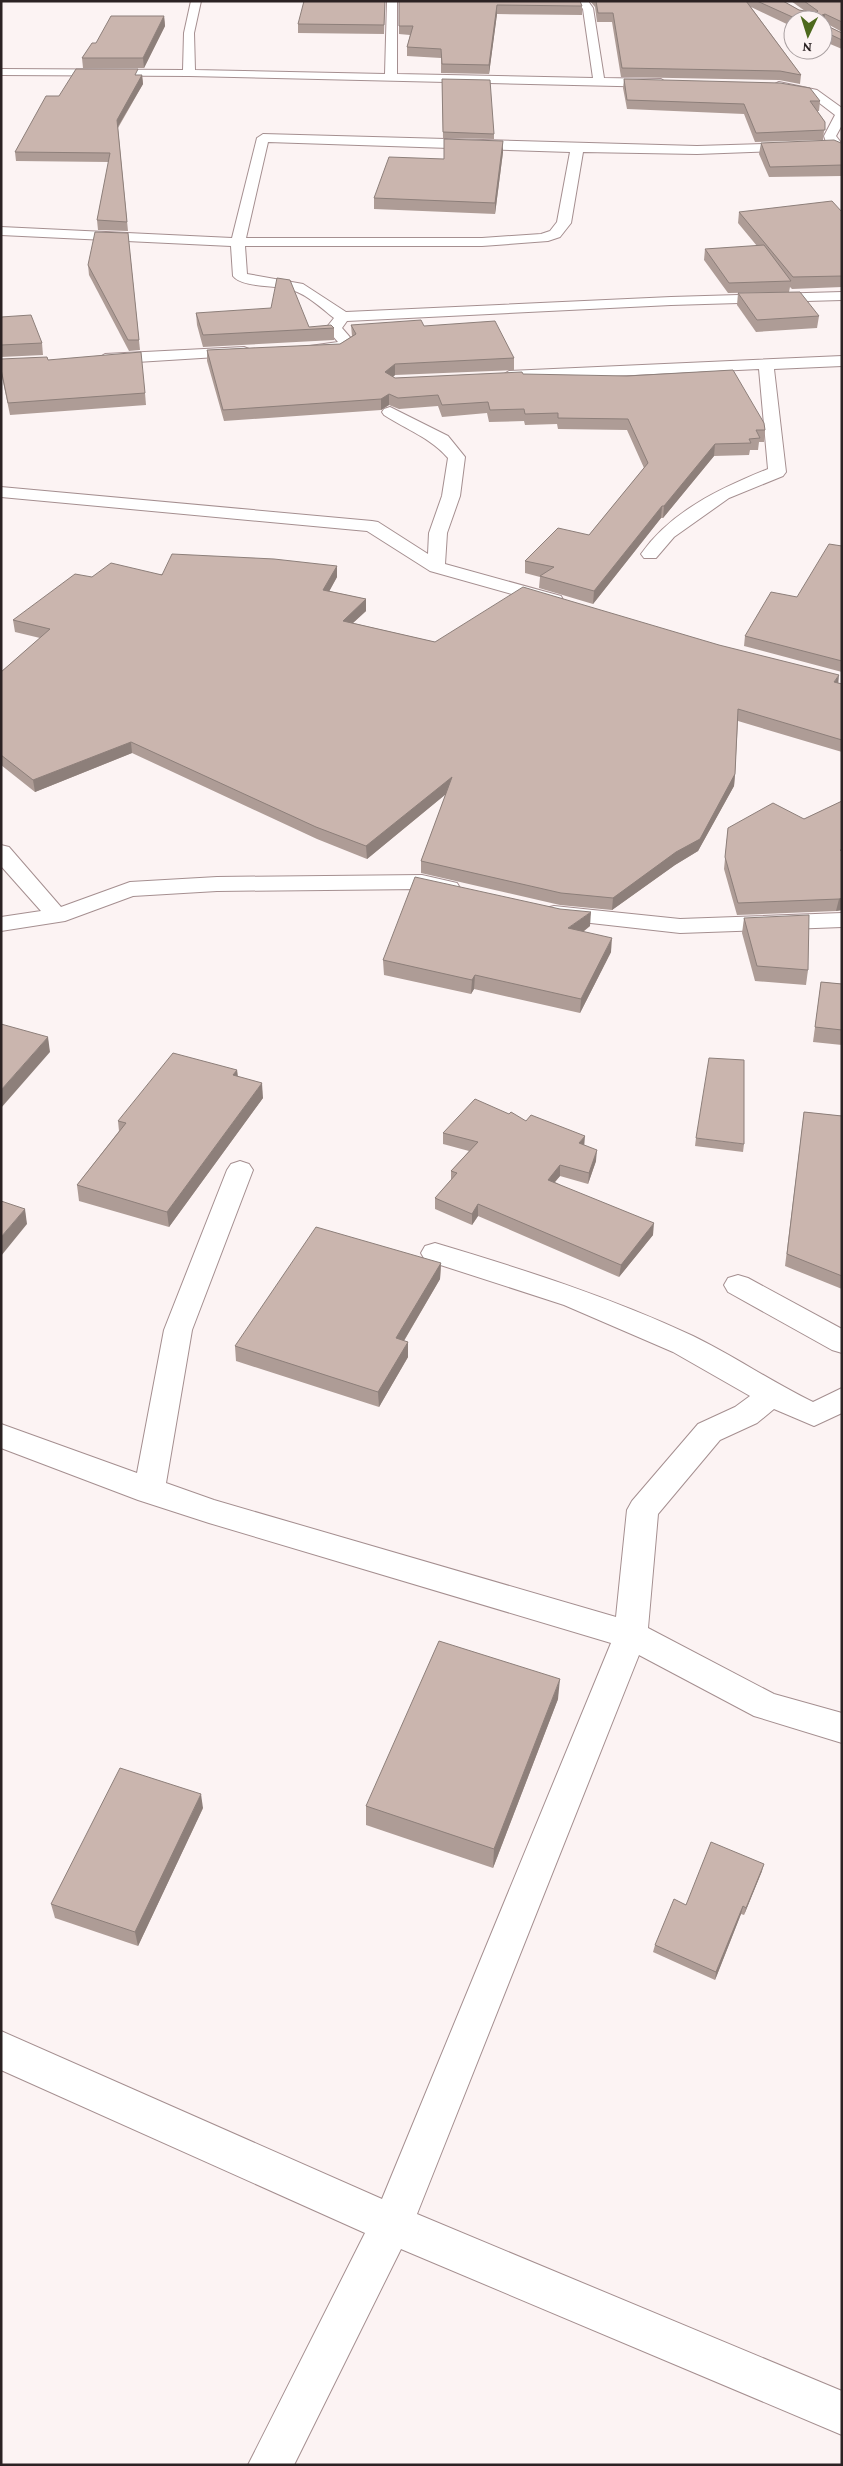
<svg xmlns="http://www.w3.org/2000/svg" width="843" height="2466" font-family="'Crimson Pro',serif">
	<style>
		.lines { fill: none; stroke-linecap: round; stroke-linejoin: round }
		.minor-casing { stroke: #a58f90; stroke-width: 2 }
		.minor { fill: #fff; fill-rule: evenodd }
		.wall { fill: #ae9c96 }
		.shaded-wall { fill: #8d7f7a }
		.building { fill: #cab5ae; stroke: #8d7f7a }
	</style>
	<rect width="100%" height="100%" fill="#fcf3f3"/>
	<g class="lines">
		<defs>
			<g id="minor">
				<path d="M191,1H201L194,33L195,70L385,74L387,1H397V74L593,78L583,9L577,1H588L593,8L604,78L661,79L667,83L661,87L189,76L1,75V69L183,70L184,33Z"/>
				<path d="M779,82L817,90L842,108V125L836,136L842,144V152L833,149L697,154L583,152L571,223L560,237L548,241L482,246H245L247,274L303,284L346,312L671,297L842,292V300L671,305L347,321L342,328L355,343C345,355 324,356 310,352L307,349L310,346L338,342L326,328L334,318C321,308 308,295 292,290C278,285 242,288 233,276L231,246L1,235V227L232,238L257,138L263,134L697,146L826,142L824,136L835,115L809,95L775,88V84ZM268,142L570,152L557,222L550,231L541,234L482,238H246Z"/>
				<path d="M244,347L249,349L252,352L249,355L105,364L97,359L105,354Z"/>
				<path d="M842,356V366L774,369L786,472L783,476L729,498L674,537L656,558H644L641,554C671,511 721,488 768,469L759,369L509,381L501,376L509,371Z"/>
				<path d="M390,407L448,436L465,457L460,496L447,533L445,564L561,596L563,600L561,604H547L430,571L367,531L1,497V487L372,521L378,522L428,554L429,533L442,496L448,458C431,438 407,430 384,415L382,412L384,409Z"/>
				<path d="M1,845L9,847L61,907L130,882L217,877L422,875L457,883L460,888L457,893L449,895L422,889L217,891L133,896L65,921L1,931V917L41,911L1,866Z"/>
				<path d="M554,906L680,919L842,913V927L680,933L546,918L542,913L546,908Z"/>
				<path d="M240,1161L249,1164L253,1170L192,1330L166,1483L214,1500L616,1617L627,1510L632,1501L698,1424L735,1407L750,1396L673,1352L564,1305L425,1260L421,1253L425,1246L435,1243C522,1269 610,1297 693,1336C734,1356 772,1382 813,1402L842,1388V1413L814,1426L774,1409L757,1423L720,1440L658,1514L648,1628L774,1694L842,1713V1743L754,1716L639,1655L417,2214L842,2391V2435L401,2249L294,2465H248L365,2233L1,2070V2031L382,2199L611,1643L209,1523L138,1500L1,1448V1424L137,1473L164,1330L227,1170L231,1164Z"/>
				<path d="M738,1275L748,1278L842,1329V1353L832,1350L728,1292L724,1285L728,1278Z"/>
			</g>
		</defs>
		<use href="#minor" class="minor-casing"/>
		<use href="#minor" class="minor"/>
	</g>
	<g class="wall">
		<path d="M385,1L384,34L298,33V24Z"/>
		<path d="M399,1L582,6V15L497,14L489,74L441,73V58L407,56V47L410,35L399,34Z"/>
		<path d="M590,1H783L799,10L805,11L791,1H842V32L824,22L823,20H793V27L751,7L801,75L800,84L779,80L621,77L612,22H597L595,7Z"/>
		<path d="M164,16L165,26L144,68H83L82,58L96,43Z"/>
		<path d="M823,24L842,33V49L823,41Z"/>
		<path d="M139,75H142L143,84L118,128L128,231L98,230L97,220L109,162L16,161L15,152L59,96Z"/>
		<path d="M442,79L494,134V139L443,138Z"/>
		<path d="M624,79L820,101L819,111H817L825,122L823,140L755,142L744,114L627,109L623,88Z"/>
		<path d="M444,139L503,152L495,214L374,209V198L444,159Z"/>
		<path d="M761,143L842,144V176L769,177L759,154Z"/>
		<path d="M739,212H842V287L792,289L790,287L789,292L728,293L704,260L705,249L757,246L738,223Z"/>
		<path d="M128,233L140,350L129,351L89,275L88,265Z"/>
		<path d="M738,293L819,316L817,328L756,332L737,305Z"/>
		<path d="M196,313L309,327L334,328V340L203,347L197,325Z"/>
		<path d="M1,317L42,343L43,355L1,357Z"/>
		<path d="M351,325L424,326L514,358V370L395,375L393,377L395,378L523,374L765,430L764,442H759L758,450H750L749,455L714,456L663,518H661L593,604L539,588L540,577L525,573V561L589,535L644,468L627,430L558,429L557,424L525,425L524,421L489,422L487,413L442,417L438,406L399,409L389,405L381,410L224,421L207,361V350L340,344L352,336Z"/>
		<path d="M1,359L48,360L145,393L146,405L10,415L1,372Z"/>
		<path d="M842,546V672L744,646L745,636L797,597Z"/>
		<path d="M337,566V577L329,591L366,599V611L353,623L435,642L838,683L842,684V752L738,721L735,774L734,786L698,851L675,865L612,910L560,905L421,873V861L446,794L367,859L317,839L132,753L35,792L1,765V672L40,638L15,632L13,620L92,577Z"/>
		<path d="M842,801V910L836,911L737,915L724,869L728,828L804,819Z"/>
		<path d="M744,918L808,970L806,985L755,981L742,933Z"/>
		<path d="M590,926L583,932L611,952L580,1013L474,989L471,994L384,975L383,960Z"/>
		<path d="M821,982L842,984V1045L813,1042Z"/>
		<path d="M237,1070L238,1076L263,1098L169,1227L79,1201L77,1185L119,1131L118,1121Z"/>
		<path d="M804,1112L842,1116V1289L785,1266Z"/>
		<path d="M526,1121L584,1145L596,1161L588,1184L560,1176L555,1182L653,1235L619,1277L478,1216L472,1225L435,1209V1198L451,1180V1171L469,1151L443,1144V1133Z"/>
		<path d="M696,1138L744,1144L743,1152L695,1146Z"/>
		<path d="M441,1263L440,1279L404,1341L408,1357L379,1407L236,1361L235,1346Z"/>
		<path d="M558,1699L493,1868L366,1825V1806Z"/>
		<path d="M203,1808L138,1946L55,1918L51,1904Z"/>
		<path d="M762,1871L744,1915L741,1914L715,1980L653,1952L655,1945L686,1905Z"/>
	</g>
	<g class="shaded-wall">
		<path d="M497,5V14L489,74V65Z"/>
		<path d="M825,14L824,22L823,23V20H822V15Z"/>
		<path d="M164,16L165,26L144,68L143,58Z"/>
		<path d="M142,75L143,84L117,128V120Z"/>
		<path d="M503,141V152L495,214V203Z"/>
		<path d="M395,364V375L385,383V372Z"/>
		<path d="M389,394V405L381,410V399Z"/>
		<path d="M715,444L714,456L663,518L664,506Z"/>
		<path d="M662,506L661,518L593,604L594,591Z"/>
		<path d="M337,566V577L324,601L323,590Z"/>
		<path d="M366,599V611L343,632V621Z"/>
		<path d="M839,675L838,687L834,682Z"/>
		<path d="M131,742L132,753L35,792L33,780Z"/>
		<path d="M735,774L734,786L698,851L675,865L612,910L613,898Z"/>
		<path d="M452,777V789L367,859L366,846Z"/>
		<path d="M842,898V910L836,911L839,899Z"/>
		<path d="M591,912L590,926L568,943V928Z"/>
		<path d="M612,938L611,952L580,1013L581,999Z"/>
		<path d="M475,975L474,989L471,994L472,980Z"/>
		<path d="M48,1037L50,1052L1,1108V1090Z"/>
		<path d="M237,1070L238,1085L233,1075Z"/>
		<path d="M262,1083L263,1098L169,1227L167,1212Z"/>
		<path d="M585,1136L584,1148L579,1143Z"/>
		<path d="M597,1150L596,1161L588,1184L589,1173Z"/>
		<path d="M560,1165V1176L547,1191L548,1180Z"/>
		<path d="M478,1204V1216L472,1225V1214Z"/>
		<path d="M25,1209L27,1224L1,1256V1237Z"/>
		<path d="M654,1223L653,1235L619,1277L621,1265Z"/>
		<path d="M441,1263L440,1279L396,1354V1338Z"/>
		<path d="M408,1342V1357L379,1407L378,1392Z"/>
		<path d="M560,1679L558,1699L493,1868L494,1849Z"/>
		<path d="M201,1794L203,1808L138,1946L135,1932Z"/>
		<path d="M764,1864L762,1871L744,1915L746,1908Z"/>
		<path d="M743,1906L741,1914L715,1980L716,1972Z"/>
	</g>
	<g class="building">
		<path d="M304,1H385L384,25L298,24Z"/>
		<path d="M399,1H580L582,6L497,5L489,65L442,64L441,49L407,47L413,26H399Z"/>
		<path d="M596,1H746L801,75L780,71L622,68L613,13H598Z"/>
		<path d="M757,1H783L799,10L816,13L818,11L804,1H842V22L825,14L822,15V20H799Z"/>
		<path d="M111,16H164L143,58H82L92,43H96Z"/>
		<path d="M823,24L842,33V40L823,31Z"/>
		<path d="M76,69H138L135,75H142L117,120L127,222L97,220L110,153L15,152L46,96H59Z"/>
		<path d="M442,79L490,80L494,134L443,132Z"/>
		<path d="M624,79L780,83L810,88L820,101H810L825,122V130L756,133L744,104L627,100Z"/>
		<path d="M444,139L503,141L495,203L374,198L389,157L444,159Z"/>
		<path d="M834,140L841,143L842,144V165L770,167L761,143Z"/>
		<path d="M832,201L842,212V276L793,277L739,212Z"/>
		<path d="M95,232L128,233L139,340H128L88,265Z"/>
		<path d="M764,245L791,281L729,283L705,249Z"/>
		<path d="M277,278L290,280L309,327L331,325L334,328L203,335L196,313L271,308Z"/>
		<path d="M800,292L819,316L757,320L738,293Z"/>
		<path d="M31,315L42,343L1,345V317Z"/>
		<path d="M421,320L424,326L495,321L514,358L395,364L385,372L395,378L522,372L523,374L627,376L733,370L764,423L765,430H756L760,438L749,439L751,443L715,444L664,506H662L594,591L540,576L554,567L525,561L558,528L589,535L648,463L628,419L558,418V413L525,414L524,409L490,410L488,402L442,405L438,395L398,398L389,394L381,399L223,410L207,350L340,344L356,334L351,325Z"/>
		<path d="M141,352L145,393L8,403L1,369V359L47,357L48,360Z"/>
		<path d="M829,544L842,546V661L745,636L771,592L797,597Z"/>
		<path d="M172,554L274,559L337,566L323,590L366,599L343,621L435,642L523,587L719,645L839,675L834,682L842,684V740L738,709L735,774L700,839L676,852L613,898L561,893L421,861L452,777L366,846L316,827L131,742L33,780L1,755V672L50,629L13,620L75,574L92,577L111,563L162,575Z"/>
		<path d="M842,801V850H840L842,852V898L839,899L738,903L725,857L728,828L773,803L804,819Z"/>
		<path d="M415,877L560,909L591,912L568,928L612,938L581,999L475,975L472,980L383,960Z"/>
		<path d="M809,915L808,970L757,966L744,918Z"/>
		<path d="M821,982L842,984V1030L815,1027Z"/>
		<path d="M1,1024L48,1037L1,1090Z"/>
		<path d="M173,1053L237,1070L233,1075L262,1083L167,1212L77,1185L126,1123L118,1121Z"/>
		<path d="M709,1058L744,1060V1144L696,1138Z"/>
		<path d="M475,1099L509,1114L511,1112L526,1121L531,1115L585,1136L579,1143L597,1150L589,1173L560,1165L548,1180L654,1223L621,1265L478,1204L472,1214L435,1198L457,1173L451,1171L478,1142L443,1133Z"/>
		<path d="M804,1112L842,1116V1276L787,1254Z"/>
		<path d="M1,1201L25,1209L1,1237Z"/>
		<path d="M316,1227L441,1263L396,1338L408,1342L378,1392L235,1346Z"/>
		<path d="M439,1641L560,1679L494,1849L366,1806Z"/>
		<path d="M120,1768L201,1794L135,1932L51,1904Z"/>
		<path d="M711,1842L764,1864L746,1908L743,1906L716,1972L655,1945L674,1899L686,1905Z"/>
	</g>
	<rect width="843" height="2466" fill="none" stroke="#2b2223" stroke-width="5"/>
	<g transform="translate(808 35) rotate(184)"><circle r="24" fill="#fcf3f3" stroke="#a89fa0"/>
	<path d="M0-4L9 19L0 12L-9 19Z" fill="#4d691d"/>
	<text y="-8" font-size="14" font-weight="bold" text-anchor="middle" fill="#2b2223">N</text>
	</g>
</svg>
